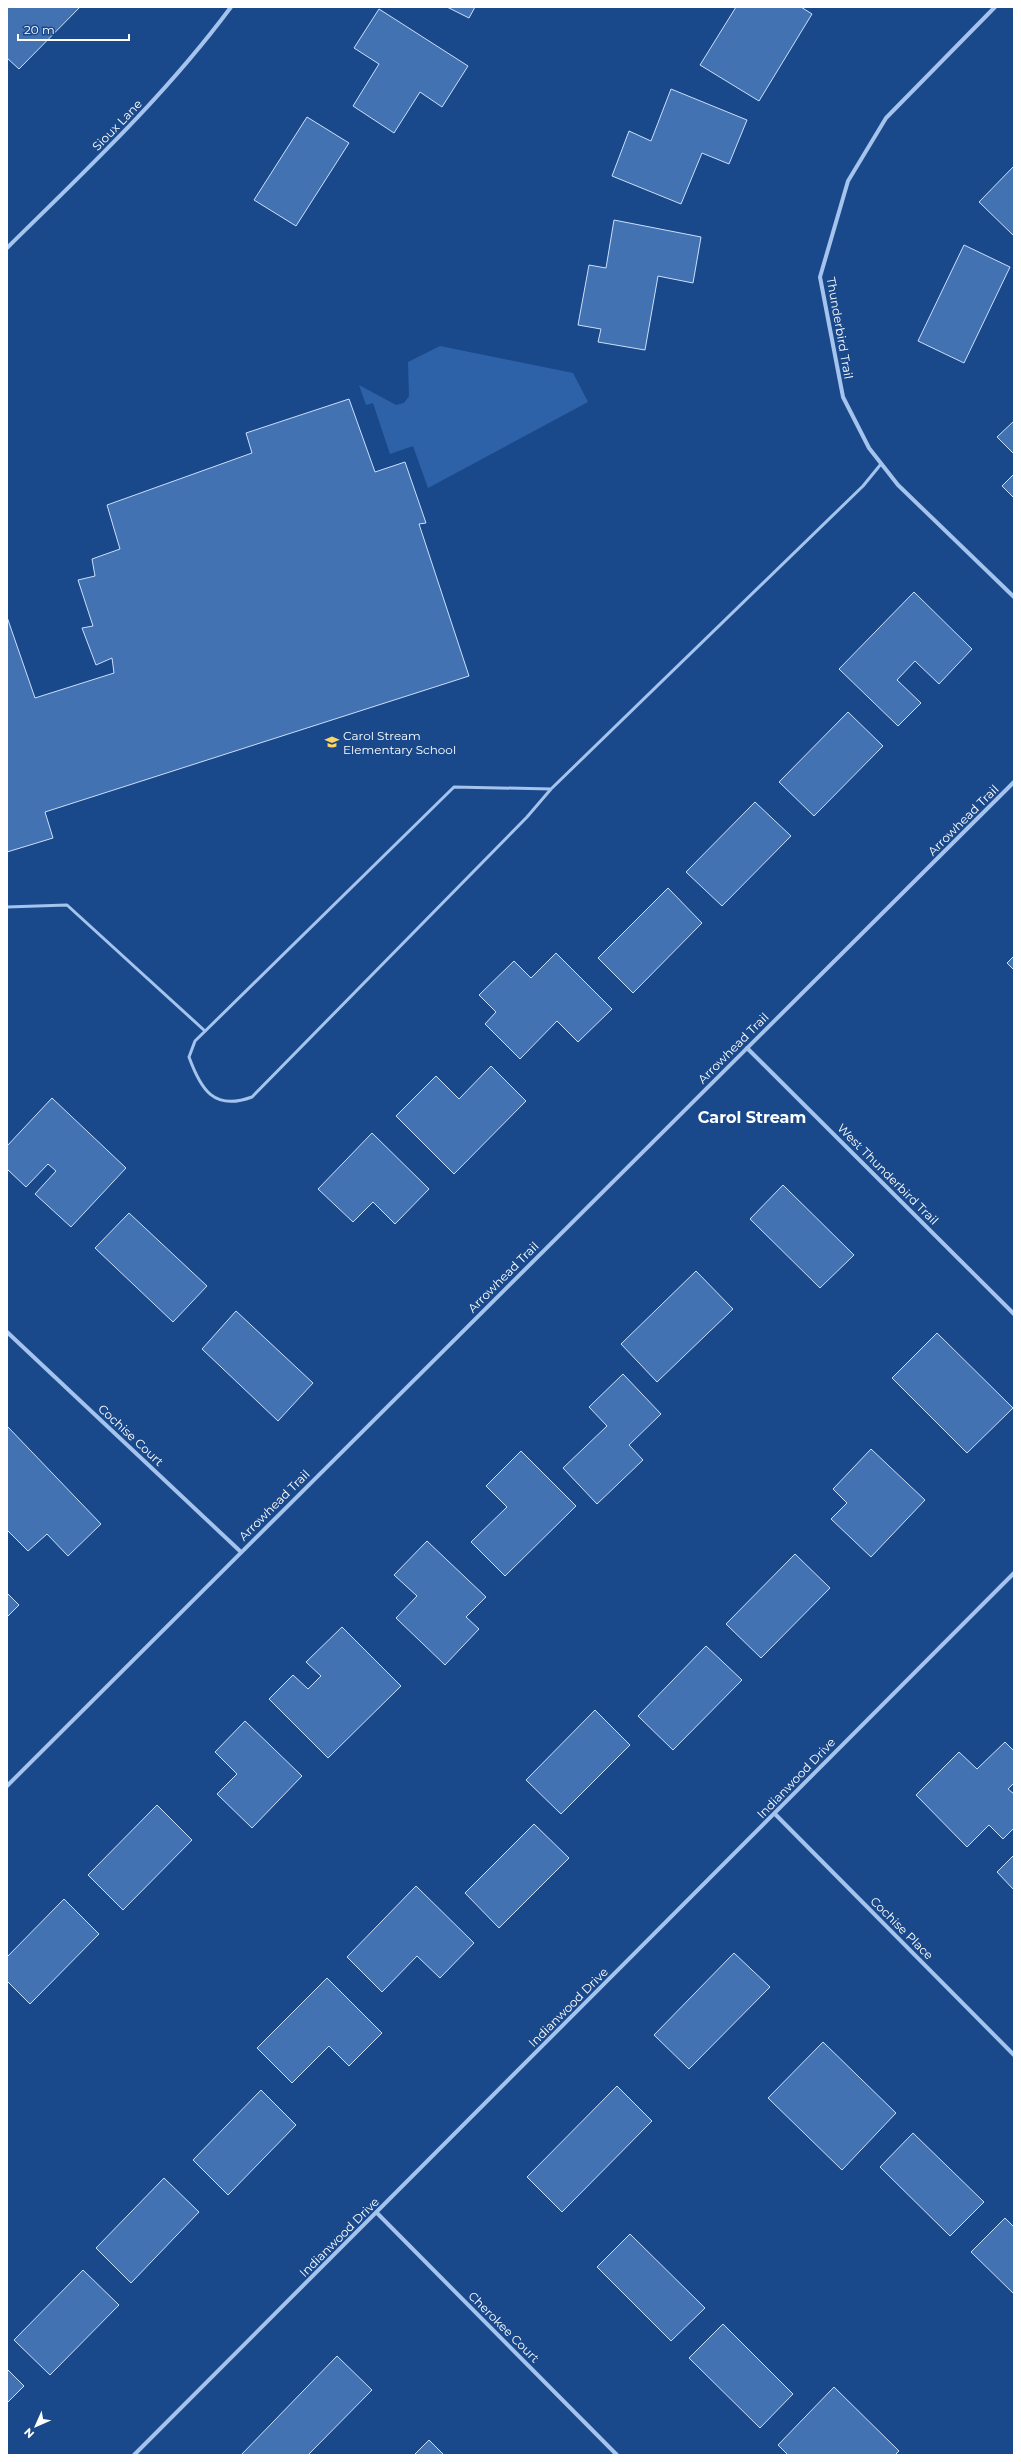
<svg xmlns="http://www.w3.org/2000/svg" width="1021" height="2462" font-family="Montserrat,sans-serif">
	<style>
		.green { fill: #2d62a9 }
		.building { fill: #4372b3; stroke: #cadffa }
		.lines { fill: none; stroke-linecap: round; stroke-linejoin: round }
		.service { stroke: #a5c4ed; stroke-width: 3 }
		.minor { stroke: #a5c4ed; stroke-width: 4 }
		.labels { text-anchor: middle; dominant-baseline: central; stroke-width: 3; stroke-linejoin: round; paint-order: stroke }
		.street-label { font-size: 12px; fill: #fff; stroke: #1a498b }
		.poi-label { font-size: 12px; fill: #fff; stroke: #1a498b; text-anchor: start }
		.district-label { font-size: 16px; font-weight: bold; fill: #fff; stroke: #1a498b }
	</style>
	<rect width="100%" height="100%" fill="#1a498b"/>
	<path class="green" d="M440,346L573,373L588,402L428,488L413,446L390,454L373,403L366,405L359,385L396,405L404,403L409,396L408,362Z"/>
	<g class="building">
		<path d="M7,7H80L19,69L7,58Z"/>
		<path d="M447,7H475L469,18Z"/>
		<path d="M736,7H801L812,14L759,101L700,65Z"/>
		<path d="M379,9L468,66L442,107L420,92L394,133L353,106L379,64L354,48Z"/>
		<path d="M671,89L747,120L729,164L702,153L681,204L612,176L629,131L651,141Z"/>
		<path d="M307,117L349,143L296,226L254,200Z"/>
		<path d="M1014,166V236L979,202Z"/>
		<path d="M614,220L701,237L693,283L658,276L645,350L598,342L601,329L578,325L589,265L606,268Z"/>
		<path d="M964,245L1010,267L964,363L918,341Z"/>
		<path d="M349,399L375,472L405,462L426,523L419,524L469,676L45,812L53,838L7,852V617L35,698L114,673L112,658L96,665L82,628L93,626L78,580L95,576L92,559L120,549L107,505L252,453L246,433Z"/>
		<path d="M1014,421V454L997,437Z"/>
		<path d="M1014,474V498L1002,486Z"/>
		<path d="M914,592L972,649L939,684L915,661L897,680L921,703L898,726L839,669Z"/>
		<path d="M848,712L883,746L814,816L779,782Z"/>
		<path d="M755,802L791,836L722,906L686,872Z"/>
		<path d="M668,888L702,923L633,993L598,958Z"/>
		<path d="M556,953L612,1009L578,1042L557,1021L520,1059L485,1024L496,1012L479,995L514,961L531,978Z"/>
		<path d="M1014,956V970L1007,963Z"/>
		<path d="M491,1066L526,1101L454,1174L396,1116L436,1076L459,1099Z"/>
		<path d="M52,1098L126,1168L71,1227L35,1194L56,1171L48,1164L26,1187L7,1169V1146Z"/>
		<path d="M372,1133L429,1189L395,1224L373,1202L353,1222L318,1189Z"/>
		<path d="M783,1185L854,1255L820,1288L750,1219Z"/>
		<path d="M129,1213L207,1286L173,1322L95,1248Z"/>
		<path d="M696,1271L733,1309L657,1382L621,1344Z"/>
		<path d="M236,1311L313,1383L278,1421L202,1349Z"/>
		<path d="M937,1333L1013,1408L967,1453L892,1378Z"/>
		<path d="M623,1374L661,1414L629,1445L643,1460L597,1504L563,1468L607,1426L589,1407Z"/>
		<path d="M7,1426L101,1524L68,1556L47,1534L28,1551L7,1530Z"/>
		<path d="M871,1449L925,1500L871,1557L831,1519L847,1503L833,1489Z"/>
		<path d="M521,1451L576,1506L505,1576L471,1542L507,1507L486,1486Z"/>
		<path d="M427,1541L486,1597L466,1617L479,1629L445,1665L396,1618L417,1596L394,1575Z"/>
		<path d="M795,1554L830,1588L761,1658L726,1624Z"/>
		<path d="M7,1593L19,1605L7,1617Z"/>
		<path d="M342,1627L401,1686L328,1758L269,1699L293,1675L308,1689L321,1676L306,1662Z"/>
		<path d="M706,1646L742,1680L673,1750L638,1716Z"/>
		<path d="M595,1710L630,1745L561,1814L526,1780Z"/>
		<path d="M245,1721L302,1776L252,1828L217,1794L237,1774L215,1752Z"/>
		<path d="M1005,1742L1014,1751V1783L1008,1789L1014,1794V1828L1003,1839L989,1825L967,1847L916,1795L959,1752L977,1769Z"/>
		<path d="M157,1805L192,1840L123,1910L88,1875Z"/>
		<path d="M534,1824L569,1858L499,1928L465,1893Z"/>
		<path d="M1014,1855V1890L997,1872Z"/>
		<path d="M416,1886L474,1943L440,1978L417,1956L382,1992L347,1957Z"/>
		<path d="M64,1899L99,1934L30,2004L7,1981V1957Z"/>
		<path d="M734,1953L770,1987L689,2069L654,2035Z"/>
		<path d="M327,1978L382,2033L349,2066L329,2046L292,2083L257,2048Z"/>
		<path d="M823,2042L896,2113L842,2170L768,2098Z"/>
		<path d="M617,2086L652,2121L562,2212L527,2177Z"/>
		<path d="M261,2090L296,2125L228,2195L193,2160Z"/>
		<path d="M913,2133L984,2202L950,2236L880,2167Z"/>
		<path d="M164,2178L199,2212L131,2283L96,2248Z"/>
		<path d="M1005,2218L1014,2227V2294L971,2252Z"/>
		<path d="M630,2234L705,2308L671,2341L597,2267Z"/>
		<path d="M83,2270L119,2305L50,2375L14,2340Z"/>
		<path d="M723,2324L793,2394L760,2428L689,2358Z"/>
		<path d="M337,2356L372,2390L308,2455H241Z"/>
		<path d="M7,2369L24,2386L7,2403Z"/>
		<path d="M834,2387L899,2451L895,2455H788L778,2445Z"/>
		<path d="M429,2440L444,2455H414Z"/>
	</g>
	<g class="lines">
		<g class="service">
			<path d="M551,789L454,787L195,1041L189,1057C201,1090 214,1111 252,1097L527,817L551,789L863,486L881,464"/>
			<path d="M7,907L67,905L205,1031"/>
		</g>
		<g class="minor">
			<path d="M995,7L886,118L848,181L820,277L843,397L869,448L898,485L1014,597"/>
			<path d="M7,248C85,171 165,96 231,7"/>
			<path d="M747,1048L1014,1314"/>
			<path d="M7,1332L241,1552"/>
			<path d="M7,1786L1014,782"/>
			<path d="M775,1814L1014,2055"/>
			<path d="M377,2213L617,2455"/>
			<path d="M134,2455L1014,1573"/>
		</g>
	</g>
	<defs>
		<symbol id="school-bare" viewBox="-9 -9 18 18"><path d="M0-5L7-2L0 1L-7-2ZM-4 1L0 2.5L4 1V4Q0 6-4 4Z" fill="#ffd561" stroke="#1a498b" stroke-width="2.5" paint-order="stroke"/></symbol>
	</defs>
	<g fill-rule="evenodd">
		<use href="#school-bare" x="322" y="732" width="20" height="20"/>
	</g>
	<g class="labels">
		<g class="street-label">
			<text transform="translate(117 125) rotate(-46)">Sioux Lane</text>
			<text transform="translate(840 328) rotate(80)">Thunderbird Trail</text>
			<text transform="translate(963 820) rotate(-45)">Arrowhead Trail</text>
			<text transform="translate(733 1048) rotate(-45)">Arrowhead Trail</text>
			<text transform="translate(888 1174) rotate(45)">West Thunderbird Trail</text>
			<text transform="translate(503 1277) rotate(-45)">Arrowhead Trail</text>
			<text transform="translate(131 1435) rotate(43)">Cochise Court</text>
			<text transform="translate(274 1505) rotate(-45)">Arrowhead Trail</text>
			<text transform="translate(796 1778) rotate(-46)">Indianwood Drive</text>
			<text transform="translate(902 1928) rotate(45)">Cochise Place</text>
			<text transform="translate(568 2007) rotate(-45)">Indianwood Drive</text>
			<text transform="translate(339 2237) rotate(-45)">Indianwood Drive</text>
			<text transform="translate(504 2327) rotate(45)">Cherokee Court</text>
		</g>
		<g class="poi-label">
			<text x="343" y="735">Carol Stream<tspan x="343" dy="14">Elementary School</tspan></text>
		</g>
		<g class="district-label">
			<text x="752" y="1117">Carol Stream</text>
		</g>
	</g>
	<rect width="1021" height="2462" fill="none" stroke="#ffffff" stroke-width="16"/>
	<g transform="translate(36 2426) rotate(225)" stroke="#1a498b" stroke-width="3" paint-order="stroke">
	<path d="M0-3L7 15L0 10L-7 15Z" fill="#ffffff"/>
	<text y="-6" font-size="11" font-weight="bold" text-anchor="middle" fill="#ffffff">N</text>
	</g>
	<path d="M18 34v6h111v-6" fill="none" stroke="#ffffff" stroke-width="2"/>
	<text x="24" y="34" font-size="12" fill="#ffffff" stroke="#1a498b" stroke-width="3" paint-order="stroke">20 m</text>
</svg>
